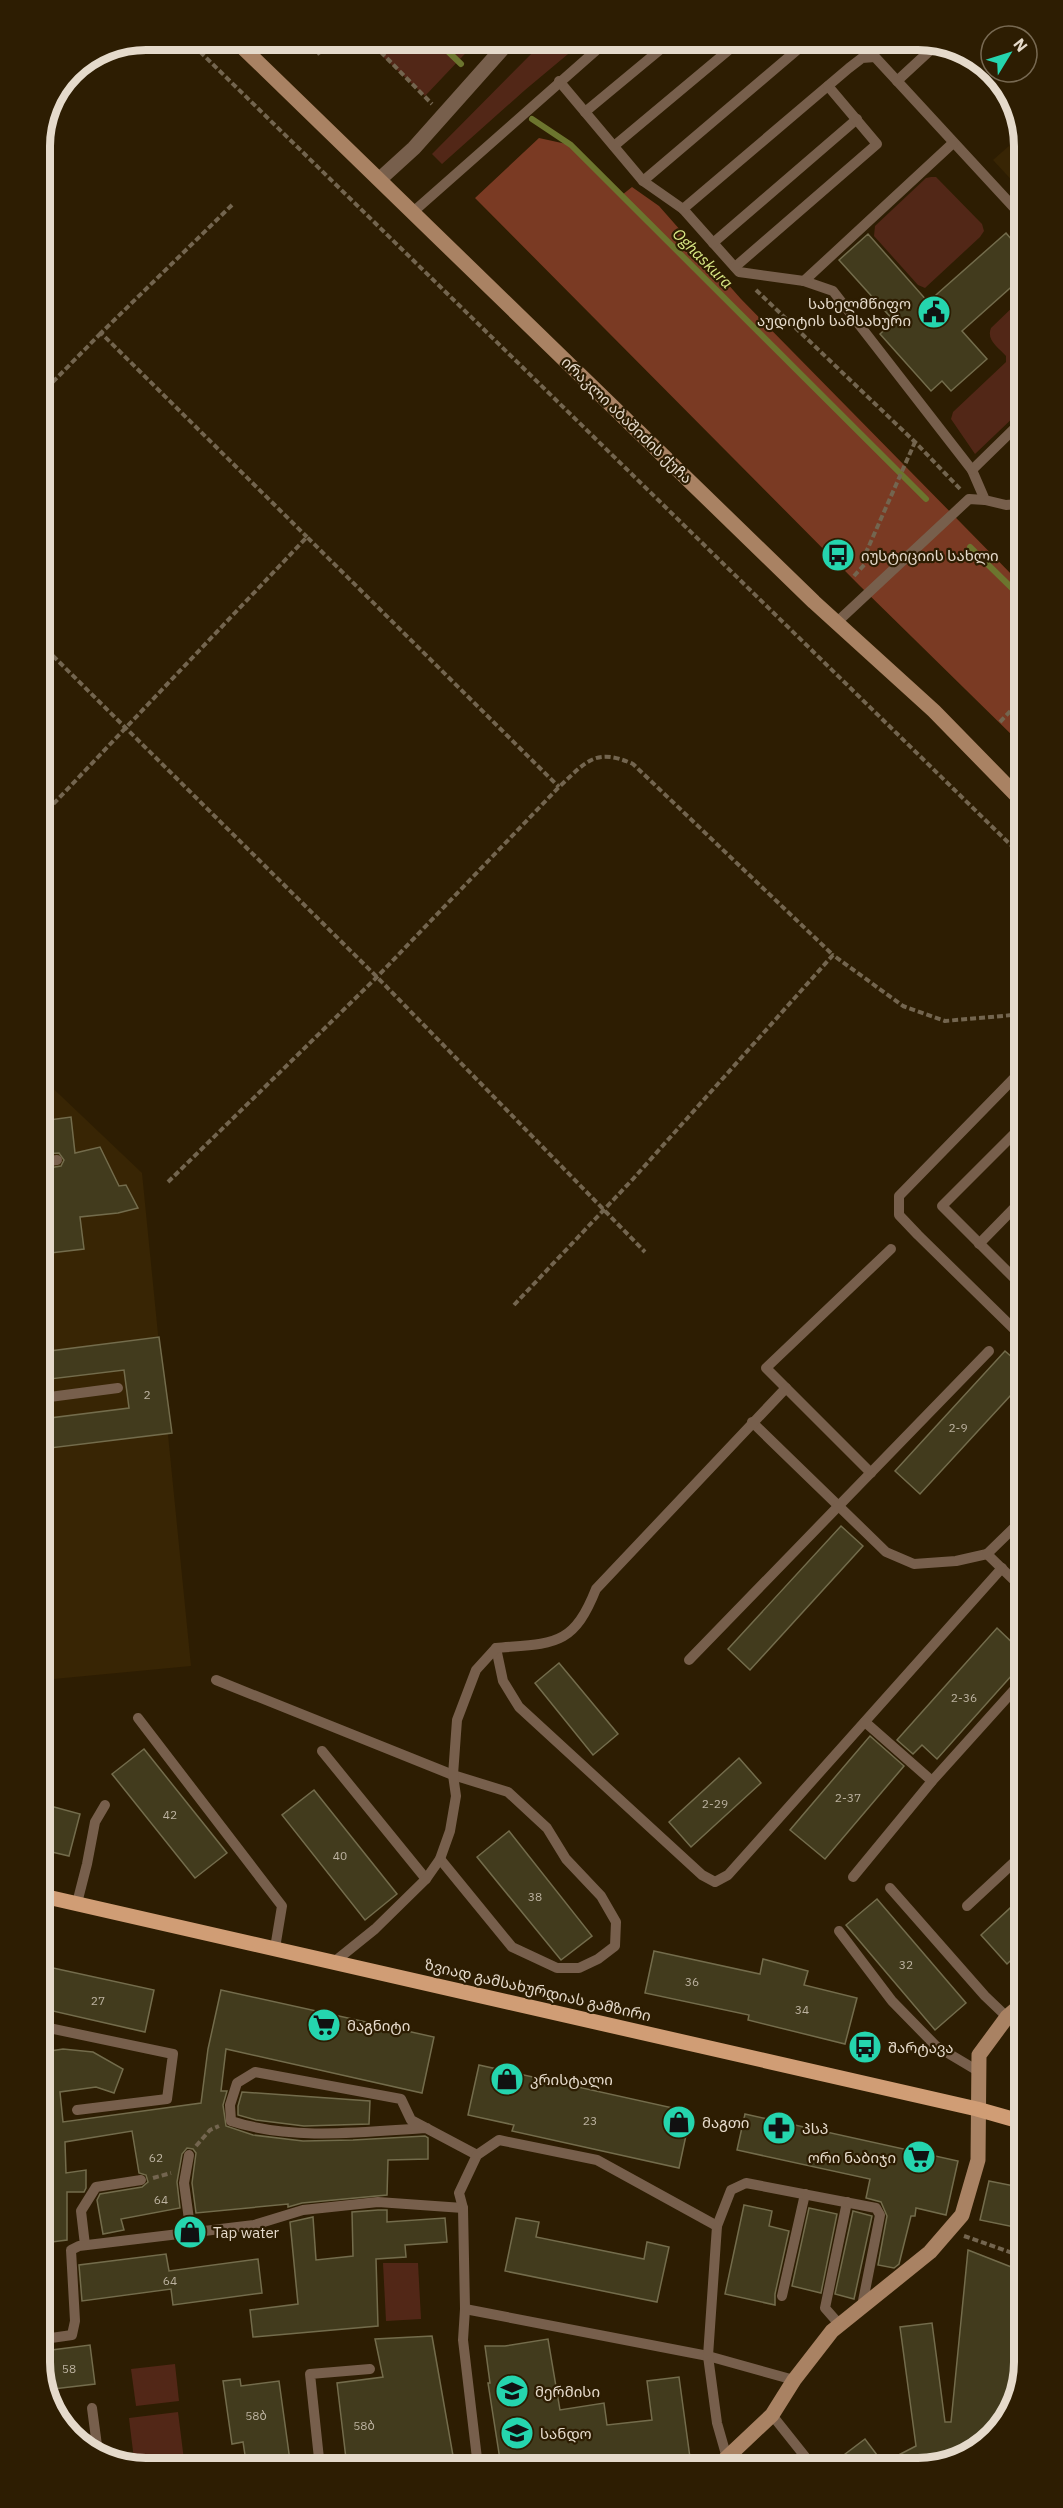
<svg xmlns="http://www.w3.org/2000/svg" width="1063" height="2508" font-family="'IBM Plex Sans','Noto Sans Georgian',sans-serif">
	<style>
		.built { fill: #382504 }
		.green { fill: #522717 }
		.forest { fill: #7a3a23 }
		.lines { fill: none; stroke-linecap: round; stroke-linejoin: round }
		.stream { stroke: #6c752e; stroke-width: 6 }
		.building { fill: #423b1d; stroke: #736c4c; stroke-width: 1.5 }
		.path { stroke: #73654f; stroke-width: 4; stroke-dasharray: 6 3; stroke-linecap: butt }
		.lane { stroke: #775f4c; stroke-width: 10 }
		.street { stroke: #775f4c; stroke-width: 15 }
		.secondary { stroke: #a98263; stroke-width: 15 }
		.primary { stroke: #d09d75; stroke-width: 15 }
		.labels { text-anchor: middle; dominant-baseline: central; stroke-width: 4.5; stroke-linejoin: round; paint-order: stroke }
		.number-label { font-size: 12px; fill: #bcb2a0 }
		.poi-label { font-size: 15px; fill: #e5dacb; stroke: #2d1d02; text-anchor: start }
		.street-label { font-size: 15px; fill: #e5dacb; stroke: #2d1d02 }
		.water-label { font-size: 16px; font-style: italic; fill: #dbea86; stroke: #2d1d02 }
		.rim { fill: none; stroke: #e5dacb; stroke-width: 8 }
	</style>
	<rect width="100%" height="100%" fill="#2d1d02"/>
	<g class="built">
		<path d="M1018,138L1019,188L993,160Z"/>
		<path d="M41,1077L142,1173L191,1666L43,1680Z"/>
	</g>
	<g class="green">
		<path d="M364,39H479L425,96Z"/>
		<path d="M546,39H586L525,90L442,164L432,154Z"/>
		<path d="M931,177H936L982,224L984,231L980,237L925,288L918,285L874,236L875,226L926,178Z"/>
		<path d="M1019,301V412L975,454L951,419L953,412L1006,362V356C998,347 986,340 991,328Z"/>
		<path d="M383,2263H418L421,2319L386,2321Z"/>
		<path d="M175,2364L179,2401L136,2406L131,2369Z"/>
		<path d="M178,2412L185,2468H135L129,2418Z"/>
	</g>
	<path class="forest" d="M539,138L571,145L622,195L632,187L659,206L741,299L1020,583V743L860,586L475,198Z"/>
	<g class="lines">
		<g class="stream">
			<path d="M435,39L461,64"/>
			<path d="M532,119L571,145L926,499"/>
			<path d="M970,547L1020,596"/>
		</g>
	</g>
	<g class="building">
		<path d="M1006,233L1019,248V280L962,331L987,359L951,391L942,381L931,391L880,334L894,321L839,260L868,234L928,302Z"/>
		<path d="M71,1117L75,1153L100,1147L119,1186L126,1185L138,1208L118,1213L80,1217L84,1249L42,1254V1169L61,1166L64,1160L59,1153L42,1154V1121Z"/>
		<path d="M159,1337L172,1433L42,1449V1419L129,1408L124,1370L42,1380V1352Z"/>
		<path d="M1005,1351L1022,1366V1383L920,1494L895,1471Z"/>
		<path d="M841,1526L863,1546L750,1670L728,1649Z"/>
		<path d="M997,1628L1022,1652V1664L937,1759L922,1745L913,1754L897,1740Z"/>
		<path d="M559,1663L618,1734L593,1755L535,1683Z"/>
		<path d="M870,1736L904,1766L825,1859L790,1830Z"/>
		<path d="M144,1749L227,1853L195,1878L112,1774Z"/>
		<path d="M739,1758L761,1783L691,1847L669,1822Z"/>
		<path d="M314,1790L397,1894L365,1920L282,1815Z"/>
		<path d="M43,1804L80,1814L69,1856L43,1850Z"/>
		<path d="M509,1831L592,1936L561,1960L477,1857Z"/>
		<path d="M1023,1896V1949L1007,1964L981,1935Z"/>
		<path d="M877,1899L966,2003L935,2030L846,1925Z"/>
		<path d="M654,1951L760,1974L763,1959L808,1971L804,1985L857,1998L845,2044L748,2020L749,2015L645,1993Z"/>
		<path d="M44,1966L154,1990L145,2032L44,2009Z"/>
		<path d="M221,1990L434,2037L422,2093L226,2049L221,2091H227L223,2105L226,2126L253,2135L303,2141L353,2140L425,2136L428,2138V2159L388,2160L387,2195L302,2203L288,2207V2204L196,2213L192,2183L196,2153L193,2149L187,2148L182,2154L177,2182L180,2208L121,2219L124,2230L103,2234L97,2200L100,2194L142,2187L148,2182L146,2175L139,2173L132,2131L65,2142L66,2173L86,2170V2188L84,2192H67V2240L44,2243V2052L63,2049L93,2052L123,2069L114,2093L96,2087L60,2092L63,2122L201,2103L208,2049Z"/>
		<path d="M479,2065L691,2112L679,2168L512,2131L514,2125L468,2115Z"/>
		<path d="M242,2092L370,2101L369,2124L304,2126L256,2120L238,2115V2106Z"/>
		<path d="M745,2114L958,2161L946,2215L916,2208L915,2216H911L899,2264L894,2268L878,2265L887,2216L881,2202L866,2198L870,2179L737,2150Z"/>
		<path d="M989,2181L1024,2188V2229L980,2220Z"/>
		<path d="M744,2205L772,2211L769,2226L789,2231L775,2294V2305L725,2294Z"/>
		<path d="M809,2208L837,2214L821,2293L792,2286Z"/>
		<path d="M378,2210H387V2222L445,2218L447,2242L405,2245L406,2257L376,2259L378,2326L253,2337L250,2310L298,2304L290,2222L313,2217L316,2260L353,2256L352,2212Z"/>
		<path d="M853,2211L872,2216L854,2299L835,2294Z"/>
		<path d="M516,2218L539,2222L536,2237L644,2259L647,2242L669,2247L657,2302L505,2271Z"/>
		<path d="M968,2250L1024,2272V2362L1002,2427L951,2463L832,2464L865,2439L883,2463L916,2446L900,2327L932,2323L945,2422H951Z"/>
		<path d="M166,2254L169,2271L258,2259L262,2293L173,2305L171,2289L82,2301L79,2265Z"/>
		<path d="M432,2336L455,2467H347L337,2383L383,2377L375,2339Z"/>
		<path d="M548,2339L560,2410L604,2403L607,2425L652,2420L647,2381L679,2377L691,2465L501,2466L488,2383H490L485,2346H505Z"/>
		<path d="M90,2345L95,2384L45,2390L44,2351Z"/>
		<path d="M240,2379L241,2386L279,2381L291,2468H247L243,2442L232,2444L223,2381Z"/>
	</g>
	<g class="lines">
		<g class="path">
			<path d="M187,39L1020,854"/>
			<path d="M368,39L432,104"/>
			<path d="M317,54L340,39"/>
			<path d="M232,205L101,333L307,537"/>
			<path d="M756,290L915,442L961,490"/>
			<path d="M40,395L101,333"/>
			<path d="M854,576L865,564L864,557L915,442"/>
			<path d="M40,643L377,977L645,1252"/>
			<path d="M1000,722L1020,701"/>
			<path d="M1016,738L1020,734"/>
			<path d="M41,817L307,537L559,787"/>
			<path d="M168,1182L377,977L559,787C586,762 595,747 633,764L833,955"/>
			<path d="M514,1305L633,1179L833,955L903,1006L945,1021L1013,1015L1021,1019"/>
			<path d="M43,1942L45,1943"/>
			<path d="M196,2146L210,2130L219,2126"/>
			<path d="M153,2178L171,2173"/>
			<path d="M964,2236L1024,2257"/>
		</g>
		<g class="lane">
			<path d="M788,39L797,50"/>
			<path d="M559,81L643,181L683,209L739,272L804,281L833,291L972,470L985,500L1006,505L1019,504"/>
			<path d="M897,81L937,44"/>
			<path d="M585,112L673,39"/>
			<path d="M614,146L742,39"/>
			<path d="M643,181L810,39"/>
			<path d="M683,209L849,68L862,58L875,57L1019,213"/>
			<path d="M413,212L609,39"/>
			<path d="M713,243L857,119"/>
			<path d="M735,267L877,144L828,86"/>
			<path d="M804,281L953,143"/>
			<path d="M972,470L1019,424"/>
			<path d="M836,623L969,499L985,500"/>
			<path d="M1021,1071L899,1196V1215L918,1235L1021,1336"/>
			<path d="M1021,1127L942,1206L1016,1280L1021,1275"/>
			<path d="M42,1162L57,1160"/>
			<path d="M979,1244L1021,1201"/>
			<path d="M42,1398L118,1388"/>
			<path d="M752,1422L886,1552L914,1564L956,1561L987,1554L1022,1588"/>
			<path d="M871,1473L766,1368L891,1249"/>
			<path d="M987,1554L1022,1520"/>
			<path d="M496,1648L503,1681L519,1707L702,1875L715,1882L728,1875L1002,1568"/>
			<path d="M689,1660L989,1351"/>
			<path d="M216,1680L453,1775L508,1792L547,1828L566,1859L601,1896L616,1922L615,1946L598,1959L579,1968H557L512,1947L440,1859"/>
			<path d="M138,1718L282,1906L275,1948"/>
			<path d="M865,1722L932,1781"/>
			<path d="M322,1751L426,1879"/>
			<path d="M853,1877L932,1781L1022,1681"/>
			<path d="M890,1888L985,1996L1007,2017"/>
			<path d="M77,1903L87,1864L95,1822L105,1805"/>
			<path d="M967,1906L1023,1854"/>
			<path d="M839,1931L892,2001L936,2046L978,2071"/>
			<path d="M334,1962L375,1929L426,1879L440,1859L450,1831L456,1796L453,1775L457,1720L476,1670L496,1648C554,1643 573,1647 596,1589L786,1388"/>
			<path d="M44,2027L173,2054L167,2099L77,2110"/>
			<path d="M427,2128C363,2132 293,2141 231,2121L230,2105L237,2083L255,2072L401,2099L411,2120L477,2155"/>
			<path d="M189,2155L184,2183L191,2234"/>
			<path d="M85,2245L81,2211L96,2187L141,2180"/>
			<path d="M782,2296L805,2194"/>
			<path d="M465,2309L708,2356L794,2380"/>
			<path d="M839,2324L825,2308L847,2202"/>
			<path d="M44,2339L72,2335L75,2321L71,2250L79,2246L254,2225L303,2210L378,2202L463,2208"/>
			<path d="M92,2408L98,2453"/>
			<path d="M772,2415L811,2464"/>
			<path d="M727,2458L717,2423L708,2356L717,2226L731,2190L746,2183L876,2208L880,2215L862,2306"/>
			<path d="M478,2467L463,2340L465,2309L463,2208L459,2193L477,2155L499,2140L597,2160L717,2226"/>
			<path d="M320,2468L310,2374L370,2369"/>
		</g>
		<path class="street" d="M380,179L414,148L511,39"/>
		<g class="secondary">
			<path d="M234,39L814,602L934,711L1020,799"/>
			<path d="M719,2465L772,2415L794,2380L832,2331L930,2252L962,2215L978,2160L979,2055L1007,2017L1023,2003"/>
		</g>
		<path class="primary" d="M43,1896L977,2109L1023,2122"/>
	</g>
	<defs>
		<symbol id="civic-disc" viewBox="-11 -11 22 22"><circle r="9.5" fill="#25d5ae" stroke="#2d1d02"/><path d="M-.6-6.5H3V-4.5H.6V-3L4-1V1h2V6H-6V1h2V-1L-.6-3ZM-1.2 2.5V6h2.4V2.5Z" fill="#111"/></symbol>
		<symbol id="bus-disc" viewBox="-11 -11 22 22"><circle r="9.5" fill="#25d5ae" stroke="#2d1d02"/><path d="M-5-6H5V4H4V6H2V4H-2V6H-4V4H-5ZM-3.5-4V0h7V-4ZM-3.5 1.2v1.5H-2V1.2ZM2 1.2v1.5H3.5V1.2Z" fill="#111"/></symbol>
		<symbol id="supermarket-disc" viewBox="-11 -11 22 22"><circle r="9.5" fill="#25d5ae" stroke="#2d1d02"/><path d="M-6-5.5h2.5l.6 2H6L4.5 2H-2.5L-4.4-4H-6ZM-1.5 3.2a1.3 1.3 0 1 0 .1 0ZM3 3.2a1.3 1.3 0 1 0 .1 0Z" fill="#111"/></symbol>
		<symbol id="shop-disc" viewBox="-11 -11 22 22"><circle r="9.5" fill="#25d5ae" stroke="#2d1d02"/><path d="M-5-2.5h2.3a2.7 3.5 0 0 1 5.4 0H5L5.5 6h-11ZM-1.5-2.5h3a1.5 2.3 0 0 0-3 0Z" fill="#111"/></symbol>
		<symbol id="pharmacy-disc" viewBox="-11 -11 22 22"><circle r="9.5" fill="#25d5ae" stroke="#2d1d02"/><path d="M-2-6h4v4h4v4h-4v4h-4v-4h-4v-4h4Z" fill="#111"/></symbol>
		<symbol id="school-disc" viewBox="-11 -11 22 22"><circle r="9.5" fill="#25d5ae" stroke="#2d1d02"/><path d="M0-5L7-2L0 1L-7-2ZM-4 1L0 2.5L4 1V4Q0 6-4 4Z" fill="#111"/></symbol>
	</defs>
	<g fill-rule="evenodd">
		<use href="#civic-disc" x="915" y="293" width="38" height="38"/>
		<use href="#bus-disc" x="819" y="536" width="38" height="38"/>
		<use href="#supermarket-disc" x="305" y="2006" width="38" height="38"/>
		<use href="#bus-disc" x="846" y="2028" width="38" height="38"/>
		<use href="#shop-disc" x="488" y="2060" width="38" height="38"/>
		<use href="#shop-disc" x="660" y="2103" width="38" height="38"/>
		<use href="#pharmacy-disc" x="760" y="2109" width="38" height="38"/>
		<use href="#supermarket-disc" x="900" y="2138" width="38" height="38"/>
		<use href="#shop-disc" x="171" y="2213" width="38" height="38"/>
		<use href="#school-disc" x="493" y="2372" width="38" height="38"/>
		<use href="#school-disc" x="498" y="2414" width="38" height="38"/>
	</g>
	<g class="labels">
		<g class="number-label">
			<text x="147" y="1394">2</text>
			<text x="958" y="1427">2-9</text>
			<text x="964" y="1697">2-36</text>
			<text x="848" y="1797">2-37</text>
			<text x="715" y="1803">2-29</text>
			<text x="170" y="1814">42</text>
			<text x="340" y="1855">40</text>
			<text x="535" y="1896">38</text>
			<text x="906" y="1964">32</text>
			<text x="692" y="1981">36</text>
			<text x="98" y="2000">27</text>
			<text x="802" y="2009">34</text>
			<text x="590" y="2120">23</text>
			<text x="156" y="2157">62</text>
			<text x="161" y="2199">64</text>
			<text x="170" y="2280">64</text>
			<text x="69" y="2368">58</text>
			<text x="256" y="2415">58ბ</text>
			<text x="364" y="2425">58ბ</text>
		</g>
		<g class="poi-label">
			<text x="911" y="303" text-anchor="end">სახელმწიფო<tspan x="911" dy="17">აუდიტის სამსახური</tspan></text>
			<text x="861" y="555">იუსტიციის სახლი</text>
			<text x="347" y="2025">მაგნიტი</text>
			<text x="888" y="2047">შარტავა</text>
			<text x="530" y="2079">კრისტალი</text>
			<text x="702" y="2122">მაგთი</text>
			<text x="802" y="2128">პსპ</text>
			<text x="896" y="2157" text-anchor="end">ორი ნაბიჯი</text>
			<text x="213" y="2232">Tap water</text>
			<text x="535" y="2391">მერმისი</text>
			<text x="540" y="2433">სანდო</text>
		</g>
		<g class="street-label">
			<text transform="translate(627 420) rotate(44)">ირაკლი აბაშიძის ქუჩა</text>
			<text transform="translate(538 1990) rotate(13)">ზვიად გამსახურდიას გამზირი</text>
		</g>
		<g class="water-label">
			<text transform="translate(703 258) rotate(45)">Oghaskura</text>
		</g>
	</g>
	<path d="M0 0H1063V2508H0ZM146 50H918A96 96 0 0 1 1014 146V2362A96 96 0 0 1 918 2458H146A96 96 0 0 1 50 2362V146A96 96 0 0 1 146 50Z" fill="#2d1d02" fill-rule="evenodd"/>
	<path class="rim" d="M146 50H918A96 96 0 0 1 1014 146V2362A96 96 0 0 1 918 2458H146A96 96 0 0 1 50 2362V146A96 96 0 0 1 146 50Z"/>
	<g transform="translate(1009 54) rotate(52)"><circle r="28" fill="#2d1d02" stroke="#776952" stroke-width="1.5"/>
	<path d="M0-4.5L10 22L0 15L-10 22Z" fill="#25d5ae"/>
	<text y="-9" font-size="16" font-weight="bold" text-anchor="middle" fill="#e5dacb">N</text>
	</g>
</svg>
